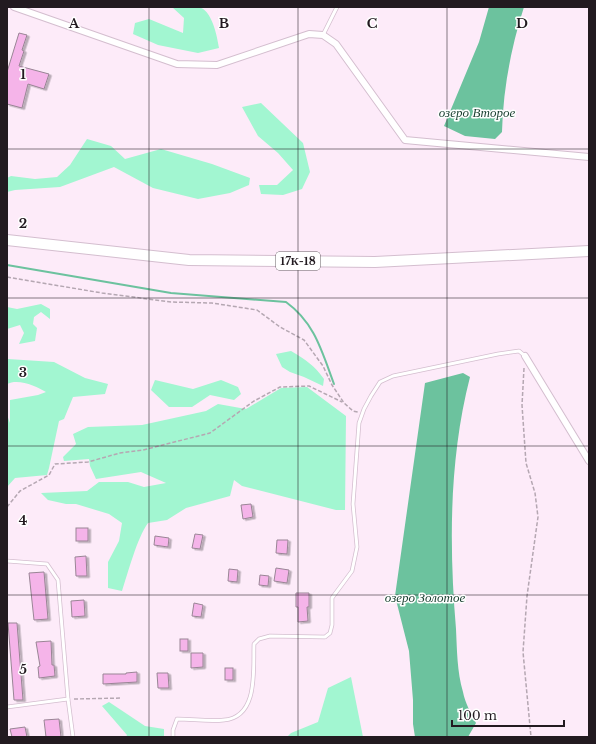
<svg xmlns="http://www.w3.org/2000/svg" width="596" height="744" font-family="'Libre Baskerville',serif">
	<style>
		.green { fill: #a2f6d1 }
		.water { fill: #6cc29e }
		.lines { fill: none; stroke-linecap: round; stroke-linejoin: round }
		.stream { stroke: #6cc29e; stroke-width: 2 }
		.building { fill: #f5b4e9; stroke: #998595; filter: url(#shadow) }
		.lane-casing { stroke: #d4becf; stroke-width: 4.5 }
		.street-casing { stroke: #d4becf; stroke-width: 8 }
		.primary-casing { stroke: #d4becf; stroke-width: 12 }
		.path { stroke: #b5a7b2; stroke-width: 1.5; stroke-dasharray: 4 2; stroke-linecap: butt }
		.lane { stroke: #fff; stroke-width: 3 }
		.street { stroke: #fff; stroke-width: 6 }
		.primary { stroke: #fff; stroke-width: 10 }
		.grid { fill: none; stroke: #221a20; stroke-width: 1; stroke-opacity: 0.55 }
		.labels { text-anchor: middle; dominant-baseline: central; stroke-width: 3; stroke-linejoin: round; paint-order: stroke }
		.shield { fill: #fff; stroke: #645f63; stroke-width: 1 }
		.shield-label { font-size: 11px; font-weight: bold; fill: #221a20 }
		.water-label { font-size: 13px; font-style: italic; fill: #193f30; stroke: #fff }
		.grid-label { font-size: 13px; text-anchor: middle; font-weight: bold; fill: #221a20; stroke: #fff; stroke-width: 3; stroke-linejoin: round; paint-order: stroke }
	</style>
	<defs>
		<filter id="shadow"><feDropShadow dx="2.5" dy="1.5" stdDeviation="0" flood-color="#0004"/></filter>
	</defs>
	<rect width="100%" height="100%" fill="#fdebf9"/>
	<g class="green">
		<path d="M172,7C180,7 190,6 198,7C212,9 217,36 219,48L198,53L158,45L133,34L135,23L149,19L183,33L184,18Z"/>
		<path d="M261,103L303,143L310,172L302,189L283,195L261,194L259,185H277L293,170L278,153L258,136L242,107Z"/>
		<path d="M87,139L111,146L125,159L161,149L212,164L250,178L249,185L230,193L198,199L153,188L114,167L60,187L15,190L7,192V178L11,176L35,179L57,177L70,165Z"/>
		<path d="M41,304L50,309V319L41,312L34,317L33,324L37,328L35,341L19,344L24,333L20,325L7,329V307L17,309Z"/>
		<path d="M291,351C305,359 315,366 324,379L323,386L304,377L290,372L282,367L276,354Z"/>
		<path d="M8,359L54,362L85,378L108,384L105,394L73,397L64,419L59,421L49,468L47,475L15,478L7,487V415L10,423V400L38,395L46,392C37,386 18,378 7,384V360Z"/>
		<path d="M155,380L193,389L221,380L238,387L241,394L234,400L210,395L192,407H169L151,390Z"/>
		<path d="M307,387L346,416L345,510H336L242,486L234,480L230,496L186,508L167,520L148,523C137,538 128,573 122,591L108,588V562L119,541L122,523L109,514L76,504H66L48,500L41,493L87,491L99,482H128L144,487L166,483L141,472L96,479L90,466L89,459L64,461L63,457L76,444L73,434L88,427L142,425L206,411L218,404L246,409L281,388Z"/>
		<path d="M351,677L363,737H287L291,733L318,722L328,688Z"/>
		<path d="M109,702L145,726L164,729V737H126L127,735L102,706Z"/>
	</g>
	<g class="water">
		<path d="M489,7H524C511,47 503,90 502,132L495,139L465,136L444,126L479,42Z"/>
		<path d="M463,373L470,377C449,459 449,545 456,629C457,649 457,672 463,692C465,703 471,713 476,723L468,737H415L413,724V700L409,651L395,596L425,383Z"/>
	</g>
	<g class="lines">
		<path class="stream" d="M7,265L171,293L286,302C315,323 322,352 334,384"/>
	</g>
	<g class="building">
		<path d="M19,33L27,35L22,50L24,51L19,66L49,74L44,89L28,84L22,108L7,104V72Z"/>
		<path d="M251,504L253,517L243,519L241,505Z"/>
		<rect x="76" y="528" width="12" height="13"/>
		<path d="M195,534L203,535L200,549L192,548Z"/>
		<path d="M155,536L169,538L168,547L154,545Z"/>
		<path d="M277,540H288L287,554L276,553Z"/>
		<path d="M86,556L87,576H76L75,557Z"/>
		<path d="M276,568L289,570L287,583L274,581Z"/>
		<path d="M229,569L238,570L237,582L228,581Z"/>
		<path d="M44,572L48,619L34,620L29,573Z"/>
		<path d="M260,575L269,576L268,586L259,585Z"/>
		<path d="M296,593H309V607H307L308,621L298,622V607H296Z"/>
		<path d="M84,600L85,616L72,617L71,601Z"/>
		<path d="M194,603L203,605L201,617L192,616Z"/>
		<path d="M8,623H17L23,700H14Z"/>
		<rect x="180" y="639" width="8" height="12"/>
		<path d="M51,641L52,665H54L55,676L39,678L38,667L40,666L36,642Z"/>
		<path d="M191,653H203V667L191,668Z"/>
		<rect x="225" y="668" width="8" height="12"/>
		<path d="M137,672V682L103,684V674H126V673Z"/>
		<path d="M157,673H168L169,688H158Z"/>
		<path d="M59,719L61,737H46L44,720Z"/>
		<path d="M25,727L27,737H12L10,729Z"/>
	</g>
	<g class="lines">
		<defs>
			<g id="lane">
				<path d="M323,35L337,7"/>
				<path d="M7,561L47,564L58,580L68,699L73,737"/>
				<path d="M7,707L68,699"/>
				<path d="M173,737V730L177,719C193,719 209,722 224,720C259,717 253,669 254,644L259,639L270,636L325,637L330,633L332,625V598L352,571L357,547L353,504L359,423L364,409L371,396L380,382L393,376L498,354L519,351L525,356"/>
			</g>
			<g id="street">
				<path d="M14,7L177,64L217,65L309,34L323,35L336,44L405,140L589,157"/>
				<path d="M525,356L589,461"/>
			</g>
			<path id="primary" d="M7,240L189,260L375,262L589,251"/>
		</defs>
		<use href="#lane" class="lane-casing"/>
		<use href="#street" class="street-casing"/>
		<use href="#primary" class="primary-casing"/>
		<g class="path">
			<path d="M7,277L102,293L171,302L212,303L257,310L280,327L304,340L323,366L332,385L344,403L353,411L358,412"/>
			<path d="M524,368L522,405L526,463L535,493L538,517L527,596L523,652L531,737"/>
			<path d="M7,507L20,491L49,475L55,464L88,462L120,453L143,450L210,433L254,401L280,387L309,386L342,402"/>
			<path d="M74,699L122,698"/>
		</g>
		<use href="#lane" class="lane"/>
		<use href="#street" class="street"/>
		<use href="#primary" class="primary"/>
	</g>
	<path class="grid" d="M149,7V737M298,7V737M447,7V737M7,149H589M7,298H589M7,446H589M7,595H589"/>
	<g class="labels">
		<rect class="shield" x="276" y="252" width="44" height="18" rx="3"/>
		<g class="shield-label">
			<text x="298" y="261">17К-18</text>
		</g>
		<g class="water-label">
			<text x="477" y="112">озеро Второе</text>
			<text x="425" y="597">озеро Золотое</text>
		</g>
	</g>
	<g class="grid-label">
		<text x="74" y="28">A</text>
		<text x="224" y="28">B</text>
		<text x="372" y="28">C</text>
		<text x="522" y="28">D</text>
		<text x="23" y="79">1</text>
		<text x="23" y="228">2</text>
		<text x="23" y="377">3</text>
		<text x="23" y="525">4</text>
		<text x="23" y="674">5</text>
	</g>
	<rect width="596" height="744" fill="none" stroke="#221a20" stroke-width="16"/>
	<path d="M452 720v6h112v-6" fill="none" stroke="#221a20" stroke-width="2"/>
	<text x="458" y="720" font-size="12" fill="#221a20" stroke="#ffffff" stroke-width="3" paint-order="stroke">100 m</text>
</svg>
